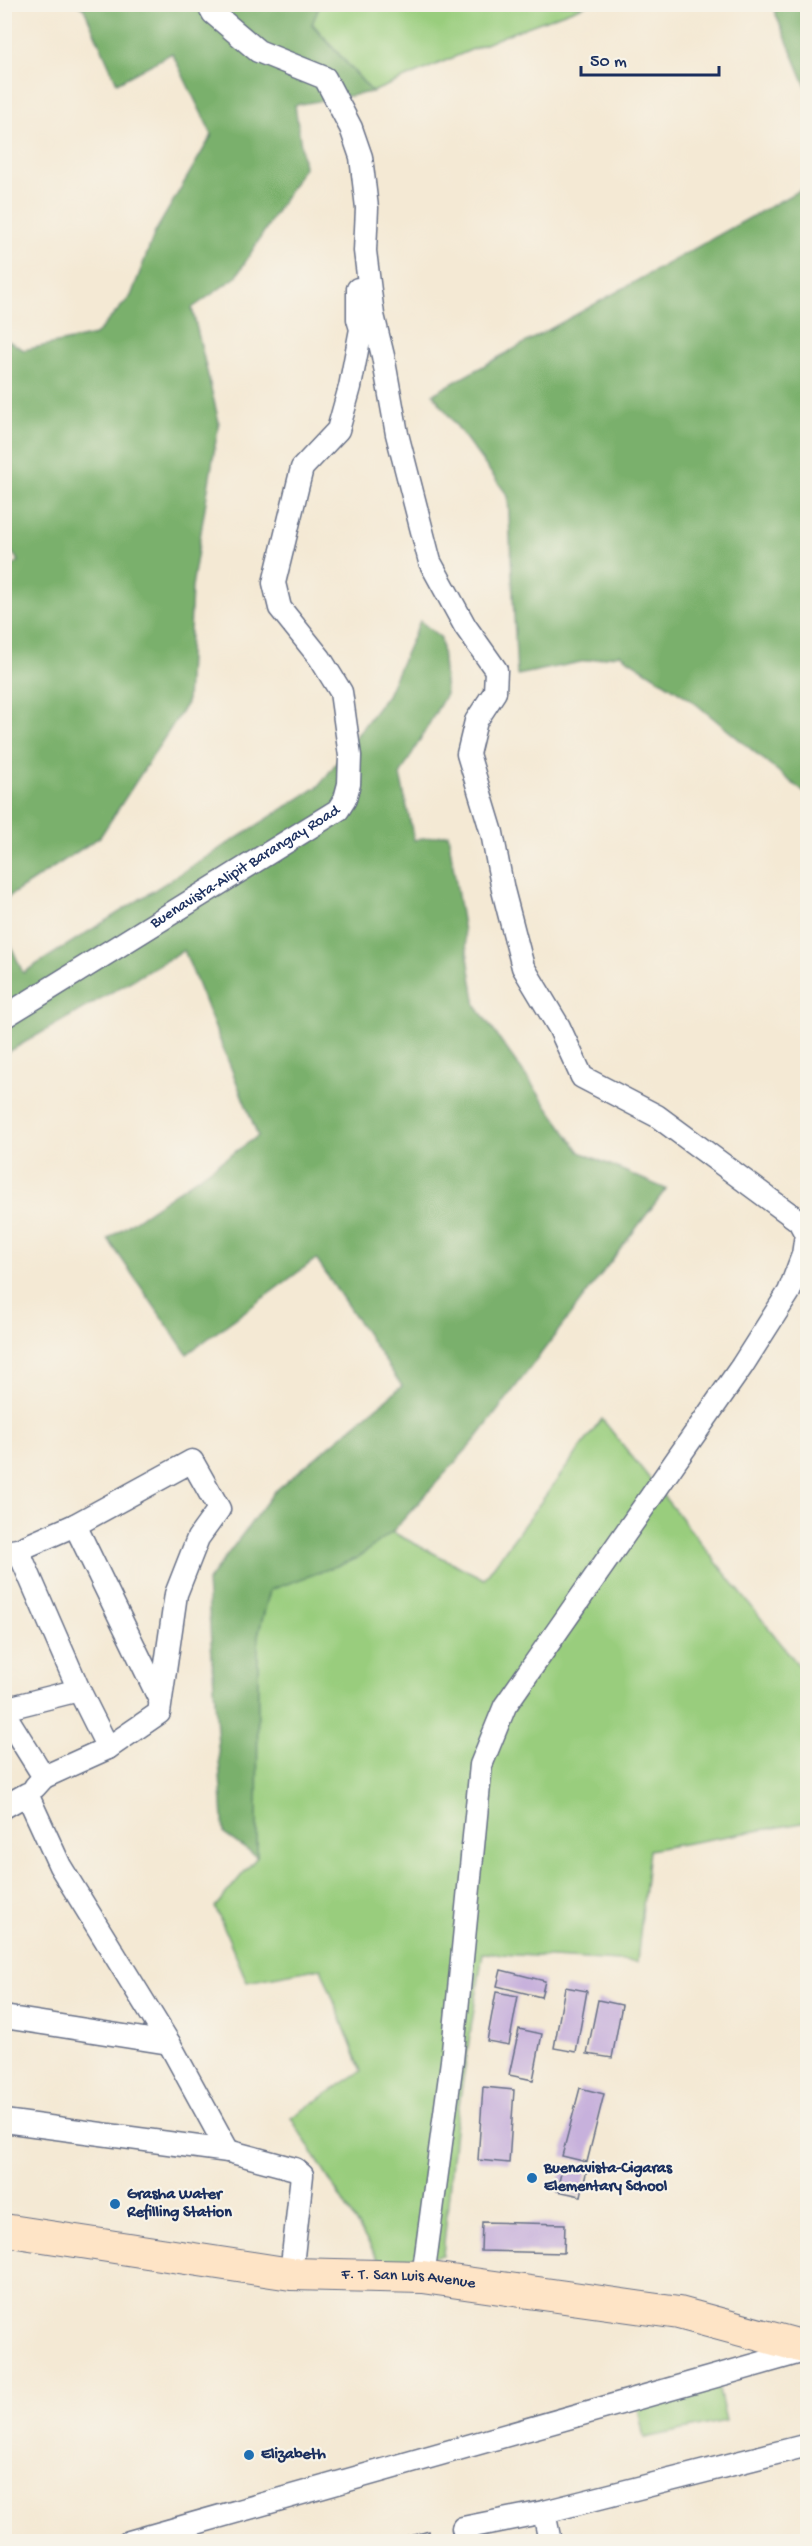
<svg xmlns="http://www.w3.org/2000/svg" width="812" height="2546" font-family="'Gochi Hand',sans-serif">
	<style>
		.green { fill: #99cd7d; stroke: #5a7e6e; stroke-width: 1.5 }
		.forest { fill: #7ab06c; stroke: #4a7065; stroke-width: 1.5 }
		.building { fill: #c7b1dc }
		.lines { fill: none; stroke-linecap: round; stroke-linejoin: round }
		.minor-casing { stroke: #677087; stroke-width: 25 }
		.secondary-casing { stroke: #677087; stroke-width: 34 }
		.minor { stroke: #fff; stroke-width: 22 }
		.secondary { stroke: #fee4c6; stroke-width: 32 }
		.poi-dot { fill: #1f6fb2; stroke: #f7f3e8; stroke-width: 2 }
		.labels { text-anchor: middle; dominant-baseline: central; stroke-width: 4.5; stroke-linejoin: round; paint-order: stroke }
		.street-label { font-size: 16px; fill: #1b2f5e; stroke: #f7f3e8 }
		.poi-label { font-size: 16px; font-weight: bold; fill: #1b2f5e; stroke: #f7f3e8; text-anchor: start }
	</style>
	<rect width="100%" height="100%" fill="#f7f3e8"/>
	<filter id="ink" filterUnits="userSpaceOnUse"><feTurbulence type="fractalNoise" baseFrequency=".0167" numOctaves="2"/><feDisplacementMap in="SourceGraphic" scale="12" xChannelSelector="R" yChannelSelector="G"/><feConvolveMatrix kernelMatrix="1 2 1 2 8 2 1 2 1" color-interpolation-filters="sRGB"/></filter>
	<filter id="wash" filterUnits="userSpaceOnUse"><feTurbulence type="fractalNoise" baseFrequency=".008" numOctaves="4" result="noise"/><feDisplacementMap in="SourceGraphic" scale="24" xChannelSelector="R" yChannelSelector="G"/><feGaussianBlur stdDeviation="1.35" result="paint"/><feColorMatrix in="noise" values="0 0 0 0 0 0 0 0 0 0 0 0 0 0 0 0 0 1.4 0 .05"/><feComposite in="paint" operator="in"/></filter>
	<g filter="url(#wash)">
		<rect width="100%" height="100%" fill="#f4e9d4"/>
		<g class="green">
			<path d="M320,5H586L511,33L372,92L312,23Z"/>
			<path d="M602,1419L807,1676V1822L649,1850L637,1962L483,1953L455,2129L443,2255L380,2262L291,2118L361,2071L321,1968L247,1982L215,1907L257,1857L258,1635L270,1589L355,1559L392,1532L484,1579Z"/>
			<path d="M718,2386L726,2421L644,2438L637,2403Z"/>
		</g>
		<g class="forest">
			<path d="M78,5H320L312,24L372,92L295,105L304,167L236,277L192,308L219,422L192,587L187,703L100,837L5,899L4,572L19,561L5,544V339L24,350L95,335L131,296L155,232L212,135L172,53L117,83L84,9Z"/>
			<path d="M772,5H807V89Z"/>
			<path d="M807,186V795L690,699L620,654L517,675L508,496L433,394Z"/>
			<path d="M420,621L441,638L446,694L400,775L414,840L448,834L476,1006L580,1152L666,1189L476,1439L392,1532L356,1559L270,1590L258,1635L257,1857L224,1834L207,1582L274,1492L402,1386L316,1259L187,1354L108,1239L258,1136L184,950L5,1054L4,930L23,973L319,786L387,695Z"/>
		</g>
		<g id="blocks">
			<g class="building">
				<path d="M501,1970L545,1981L541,1997L497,1986Z"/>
				<path d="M565,1987L587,1991L576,2052L554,2048Z"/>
				<path d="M496,1992L518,1996L509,2045L487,2041Z"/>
				<path d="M598,2000L622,2005L612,2058L587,2054Z"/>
				<path d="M519,2029L542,2034L533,2080L509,2075Z"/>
				<path d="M483,2087L514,2090L509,2163L478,2160Z"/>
				<path d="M580,2088L604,2094L587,2162L562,2156Z"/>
				<path d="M563,2164L587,2169L581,2196L557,2191Z"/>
				<path d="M482,2222L565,2224L564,2253L481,2251Z"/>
				<path d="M429,2531L431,2542H392V2541Z"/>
			</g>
		</g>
	</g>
	<g filter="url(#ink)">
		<use href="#blocks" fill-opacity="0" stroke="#677087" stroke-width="1.5"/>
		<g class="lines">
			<defs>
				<g id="minor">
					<path d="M208,4L213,13L258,51L325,78L351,128L361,157L367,208L365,251L373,315L383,356L397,434L430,562L465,626L496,670L495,692L476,721L468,754L492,833L503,890L523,967L559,1027L582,1077L657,1116L799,1221L806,1234L803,1255L789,1292L742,1366L505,1706L481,1765L452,2061L423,2277"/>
					<path id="s1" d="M4,1017L338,810L345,799L349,784L350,756L341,692L320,658L280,608L274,583L302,468L338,430L350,387L361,329L358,319V289"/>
					<path d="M75,1525L160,1700"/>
					<path d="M18,1550L79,1690L108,1748"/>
					<path d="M4,1552L18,1550L75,1525L192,1461L219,1509L198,1538L176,1594L159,1713L108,1748L44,1777"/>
					<path d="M4,1709L79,1690"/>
					<path d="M4,1713L44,1777L35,1787"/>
					<path d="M4,1807L27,1794L60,1866L169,2043L228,2151"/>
					<path d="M4,2017L169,2043"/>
					<path d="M4,2121L228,2151L295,2169L302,2175L291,2274"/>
					<path d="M544,2512L550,2542"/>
					<path d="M463,2528L544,2512L808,2445"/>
					<path d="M129,2542L808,2350"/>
				</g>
				<g id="secondary">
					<path id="s2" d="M4,2230L291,2274L423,2277L679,2313L808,2348"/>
				</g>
			</defs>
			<use href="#minor" class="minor-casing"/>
			<use href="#secondary" class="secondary-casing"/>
			<use href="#minor" class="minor"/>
			<use href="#secondary" class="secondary"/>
		</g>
	</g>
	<g class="poi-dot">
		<circle cx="532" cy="2178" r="6"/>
		<circle cx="115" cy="2204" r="6"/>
		<circle cx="249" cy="2455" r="6"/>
	</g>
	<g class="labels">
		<g class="street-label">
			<text stroke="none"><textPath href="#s1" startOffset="284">Buenavista-Alipit Barangay Road</textPath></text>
			<text stroke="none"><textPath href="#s2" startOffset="408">F. T. San Luis Avenue</textPath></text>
		</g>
		<g class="poi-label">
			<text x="544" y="2169">Buenavista-Cigaras<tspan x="544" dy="18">Elementary School</tspan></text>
			<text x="127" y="2195">Grasha Water<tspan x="127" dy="18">Refilling Station</tspan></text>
			<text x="261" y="2455">Elizabeth</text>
		</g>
	</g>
	<rect width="812" height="2546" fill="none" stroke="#f7f3e8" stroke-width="24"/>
	<path d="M581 66v9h138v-9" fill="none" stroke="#1b2f5e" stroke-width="3"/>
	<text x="590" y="66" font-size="18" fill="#1b2f5e" stroke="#f7f3e8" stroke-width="4.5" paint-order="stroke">50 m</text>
</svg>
